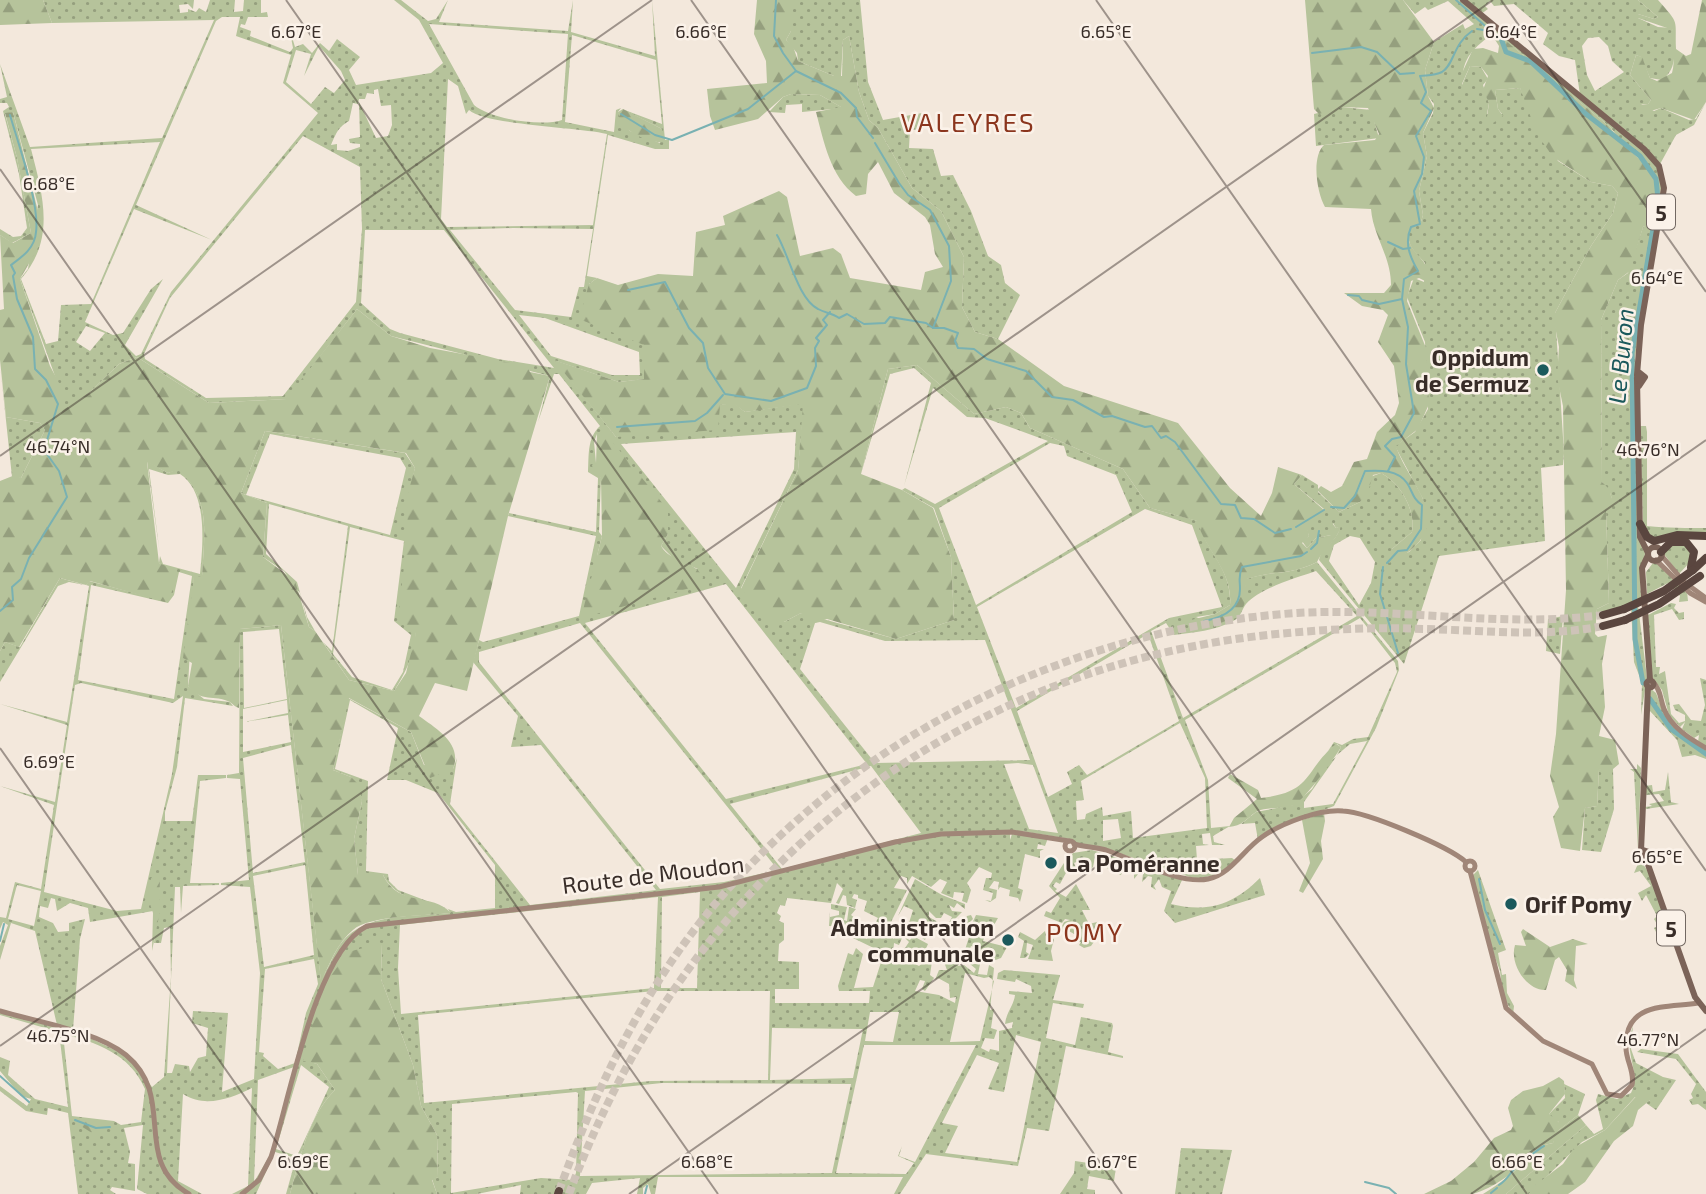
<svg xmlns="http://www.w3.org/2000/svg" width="1706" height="1194" font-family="'Exo 2',sans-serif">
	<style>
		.grass { fill: url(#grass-dots); fill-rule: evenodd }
		.forest { fill: url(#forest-firs); fill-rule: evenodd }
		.garden { fill: #b6c39b }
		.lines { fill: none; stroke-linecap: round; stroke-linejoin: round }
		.stream { stroke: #79b1b2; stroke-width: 2 }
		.river { stroke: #79b1b2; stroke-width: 5 }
		.highway-tunnel { stroke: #cec3b8; stroke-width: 8; stroke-dasharray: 8 4; stroke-linecap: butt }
		.secondary { stroke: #a08678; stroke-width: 5 }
		.primary { stroke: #7b6358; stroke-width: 6 }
		.highway { stroke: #5a463f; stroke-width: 8 }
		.highway-bridge { stroke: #5a463f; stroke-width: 8 }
		.ticks { fill: none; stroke: #382d28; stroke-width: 2; stroke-opacity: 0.45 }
		.poi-dot { fill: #1b595c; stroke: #fbf2e9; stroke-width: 2.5 }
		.labels { text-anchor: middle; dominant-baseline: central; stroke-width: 5; stroke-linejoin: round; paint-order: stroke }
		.shield { fill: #fbf2e9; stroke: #726862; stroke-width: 2 }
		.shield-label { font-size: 21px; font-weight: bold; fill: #382d28 }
		.poi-label { font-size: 23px; font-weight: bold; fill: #382d28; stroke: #fbf2e9; text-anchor: end }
		.street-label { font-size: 23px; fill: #382d28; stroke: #fbf2e9 }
		.water-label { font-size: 24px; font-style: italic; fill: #1b595c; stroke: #fbf2e9 }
		.quarter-label { font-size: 26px; letter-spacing: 2px; fill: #8b351d; stroke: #fbf2e9 }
		.ticks-label { font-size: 18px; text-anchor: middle; fill: #382d28; stroke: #fbf2e9; stroke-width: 5; stroke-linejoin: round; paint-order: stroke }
	</style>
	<defs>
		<pattern id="grass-dots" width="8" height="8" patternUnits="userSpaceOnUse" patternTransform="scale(1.75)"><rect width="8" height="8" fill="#b6c39b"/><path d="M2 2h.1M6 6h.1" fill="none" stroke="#959f7e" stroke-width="1.8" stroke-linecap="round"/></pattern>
		<pattern id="forest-firs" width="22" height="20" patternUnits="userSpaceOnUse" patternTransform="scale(1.75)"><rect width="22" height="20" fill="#b6c39b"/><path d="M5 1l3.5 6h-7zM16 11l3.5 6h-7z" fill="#959f7e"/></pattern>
	</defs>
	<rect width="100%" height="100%" fill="#f3e8dc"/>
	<g class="grass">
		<path d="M43,0H197H194L193,9L188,4L179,5L180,13L188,12V9L196,12L199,8L206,12L210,0H235L234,12L243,11L244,0H261V13L267,12L268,17H248L245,25L241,24L240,27L251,31L250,36L290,52L293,48L289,27L295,47L303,44L312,53L320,43L329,51L337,39L360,57L349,70L356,85L431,73L443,63L419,20L394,0H401L428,21L436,19L448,0L439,22L568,31L573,0L571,32L655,56L652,0L665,140H669V149H655L608,135L587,276L597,278L589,284L644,345L645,379L619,382L556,361L616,437L719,405L734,403L745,412L804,403L798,470L741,588L784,622L801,613L896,639L954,620L951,557L934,508L902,490L905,488L935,504L1048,441L985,418L967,417L933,388L904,486L931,383L914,368L890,374L861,474L888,369L917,365L974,414L1006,407L1021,413L1030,428L1123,469L1150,508L1198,521C1207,554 1232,568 1230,605L1215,614L1196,617L1214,625L1245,587L1246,579C1274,570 1289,576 1317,562L1398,661L1399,670L1376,728L1334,806L1278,828L1258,840L1255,823L1241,824L1256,812L1293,805L1312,789L1327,764L1336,757L1304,802V808L1333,804L1367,741L1350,744L1337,755L1341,747L1337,744L1328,751L1334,742L1342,745L1353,739L1368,737L1397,672L1395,663L1360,618L1185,720L1208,780L1211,828L1230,826L1213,836L1214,842L1225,845H1212L1210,833L1202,834L1203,844L1209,845L1196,846L1197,860L1232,858L1236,861L1216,875L1196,879L1109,850L1080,845L1070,839L1020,831L1010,833V840L1012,834L1048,838L1045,846L1038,844L1037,849H1044L1040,851V858L1025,854L1018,888L1023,890L1020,902L1018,898L1009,896L1010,890L1000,887L998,890L999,882L994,881L989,888L997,890L996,898L990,902L985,900L991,901L993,893L983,890L986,878H991L992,873L979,867L967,883L971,890L967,903L962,901L964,893L954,892L953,898L941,893L947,882L940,879L931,887L912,876L907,884V878L901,876L894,888L907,890L890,924L893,926L890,937L894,939L896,934L902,938L899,945L894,943L893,954L899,957L909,942L905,938L910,940L913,936L928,944L924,953L918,949L915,954L918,958L915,964L919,966L924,962L931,947L926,960L932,961L930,975L934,978L925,991L922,989L925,981L920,980L915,991L939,995L955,1003L956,997L950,998L949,984L938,978L935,980L939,970H947L944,962L947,955L960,961L958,966L964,965L974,973L976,969L970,964H980L978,974L987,975L989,965L994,968L990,1010L994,1009L991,1028L997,1030L994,1039L985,1038L981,1048L989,1052L990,1049L999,1051V1031L1012,1028L1013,1022L1005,1024C1006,1013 1014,1005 1015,995L1009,994V991L1032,993L1031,986L1016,979L1015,982L997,979L998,973L1004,970L1060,975L1053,1000L1084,1004L1083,1008L1053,1003L1046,1038L1075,1045L1081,1017L1112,1023L1113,1026L1108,1052L1123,1056V1058L1066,1046L1049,1131L1027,1128L1018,1166L926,1154L900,1194H894L903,1177H658L655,1194H651L648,1184L643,1188V1194H637L640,1178L592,1183L586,1194H520L521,1185L477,1194H437L432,1179L438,1177L437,1135L421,1106L413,1065L381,979L382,944L312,1036L304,1060L317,1064L335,1090C308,1117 300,1158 290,1194H286L296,1158L275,1152L256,1194H232L248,1186L252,1088C230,1099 205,1108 183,1094L178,1181L202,1194H147L137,1189L143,1125L124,1128L130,1152L128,1163L135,1164V1191L112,1187L110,1190L116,1194H78L68,1113L48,1108L47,1115L26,1111L0,1091V1086L27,1106L31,1099L21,1096L0,1071V1057L10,1061L8,1075L35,1099L68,1107L59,1032L0,1015V1009L57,1025L35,931L11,923L0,960V946L8,925L3,922L0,929V917L6,918L15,882L41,889L54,805L0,786L55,802L67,725L0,704L67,722L89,586L86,585L89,581L165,601V567L159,563L160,556L163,564L200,574C203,544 208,492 180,474L168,475L149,469L160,555L147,461L168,473L178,469C212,497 204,537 202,577H194L188,686L204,699L230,702L233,706L185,698L177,767L165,812V821H192L198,775H226V778L200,781L190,883H219V885L183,886L181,913L180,887H175L167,1073H172L175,1064L189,1066L190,1072L198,1058L206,1056L208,1028L192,1023L193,1011L228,1013L222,1092L254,1079L260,973L250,887L221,885V883L249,880L240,779L227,778V775L239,773L240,629L281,625L321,980C329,968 333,953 342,942C366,912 415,917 450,913L448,909C423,901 396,900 383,875H358L354,839L362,801L351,777L333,770L348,698L411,732L424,765L453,769L457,758L450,804L530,905L656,890L541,745L511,747L518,716L473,662L479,640L483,642L579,616L596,536L508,516L509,513L596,532L598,478L588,472C589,455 587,438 600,426L559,374H554L538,422L550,376L391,336L357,309L287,399L209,403L137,357L119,364L89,393L63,411L55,376L20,279L28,269L38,205L13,112L5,114L17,158L31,233L12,243L0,235V229L13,237L21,236L27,228L19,174L3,111L9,107L7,103H0V99L7,97L0,64L30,147L162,138L214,20L52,23ZM222,17H240L236,36L291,55L283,83L318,113L171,292L141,354L136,356L125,345L163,279L151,289L123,333L113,335L85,322L134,209L212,240L136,205L216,21ZM429,24L568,34L562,120C542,127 490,119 474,105ZM572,35L656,60L662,124L622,109L662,129L660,143L630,131L618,112L621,108L616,110L614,132L565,122ZM319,46L341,71L345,80L334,93L325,87L311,104L286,82L296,50L311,54L304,76ZM448,79L458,86L466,114L469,110C485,125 577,127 607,134L593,225L447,227L441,219ZM378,89L381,106L391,105L392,125L388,136L376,138L359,102L360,137L349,139L350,143L360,144V147L348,151L337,150V144L331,145C337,131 339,127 349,121L353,103L358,104L359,99H365L367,93L374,94V90ZM303,136L360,167L362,229L356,302L283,396L206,398L145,359L144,354L170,298ZM160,142L91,304L61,305L58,341L46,344L21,279C56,239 43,196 31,149ZM513,228L593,229L584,287H579L571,317L515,310L450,230ZM365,230H444L554,368L498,359L400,333L390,329L361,303ZM519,315L545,318L639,352L640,375H612L551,356ZM86,326L105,333L90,351L76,342ZM796,432L794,469L736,588L621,444ZM597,434L668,534L661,546L674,559L698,569L597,556L602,536L599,532L601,478L596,463L594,442ZM1050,443L1064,446L1067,456L1116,475L1132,512L976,605L939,508ZM1145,509L1192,525L1222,607L1169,618L1016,708L977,607ZM1316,571L1357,616L1183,718L1151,631L1166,623L1174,635C1194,632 1215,631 1233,621C1241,617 1241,611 1246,604C1260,588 1296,578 1316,571ZM179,572L192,576L174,699L78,680L91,585L168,603L174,595ZM726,584L867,764L726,799L585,623ZM820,622L885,641L985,640L1030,760L875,763L800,669L815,623ZM580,623L778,870L724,882L660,889L479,662V652ZM279,629L287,699L244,708L243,632ZM1148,634L1179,721L1087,775L1079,765L1067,772L1072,784L1048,797L1017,711ZM81,683L173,703L183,696L172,774L141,909L117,911L44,892L75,685ZM287,700L288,713L244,722L288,715L291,742L243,752V709ZM350,700L398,728L387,780H406L438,793L495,865V908L456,912L398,890L389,881L388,874L366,871L368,781L335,769ZM1180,723L1205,778L1207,828L1133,838L1131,811L1103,816L1102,807L1086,814L1085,819L1077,820L1076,801L1084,800L1081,781ZM291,745L305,862L253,873L243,758ZM1018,763L1033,765L1058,833L1029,829L1004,764ZM871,766L921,833L782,869L730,804ZM1118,819L1121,838L1103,841V820ZM305,865L314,955L264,967L253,876ZM160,880L154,943H161L164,928L170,927L171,977L164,1077L152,1087L132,1058L73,1030L80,939L85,919L69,923V931L58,932L53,923L39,917L40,906L48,908L51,898L55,899L57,911L70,903L88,908L90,922L153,911L152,903ZM837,883L843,889L836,903L839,904L843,895L846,896L847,905L855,908L857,900L852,898L854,894L858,895V898L867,901L864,911L878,918L867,939L856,935L853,938L884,953L873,987L854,988L863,954L856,948L853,955L848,953L838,986L839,991H870L869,1003H775V989H799V962L778,961L779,944L784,940V923L779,921L781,916L777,913L780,905L785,906L787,898L831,903ZM17,885L41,891L34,926L8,919ZM700,892L697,988H661L662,897ZM658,897L654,988L401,1014L398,968L400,925ZM314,959L318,984L306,1013L295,1063L278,1069L263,1056L264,1053L259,1052L265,969ZM965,973L984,978L989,977L994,981L980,1041L950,1042ZM654,991H770L768,1080L651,1081L424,1103L418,1015ZM870,1012H899L893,1042L865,1041ZM772,1028L863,1029L853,1078L770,1080ZM63,1034C96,1042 130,1054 145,1089L141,1122L121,1125L114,1121L72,1116ZM1016,1035L1041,1042L1017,1162L945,1153L958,1126L942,1123L977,1055L999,1063L988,1089L1004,1092ZM864,1045H976L915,1162L899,1156L902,1146L898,1156L914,1163L906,1174L836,1173ZM301,1065L329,1087L297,1156L276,1149ZM294,1067L270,1155L254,1182L258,1080ZM662,1083L851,1084L832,1173L580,1176L585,1091ZM576,1092L578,1093L576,1173L573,1180L541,1178L451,1193L452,1104Z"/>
		<path d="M791,0H860L868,82L883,120L922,113L924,129L910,130L909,148L933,149L941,176L953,175L971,211L988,256L1001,265L1005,283L1020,295L998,339L975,332L962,307L964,257L941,211L912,188L878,128L869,120L859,92L849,36L843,40L841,76H834L798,61L797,53L786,40L791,31Z"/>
		<path d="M1403,0H1638L1658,17L1654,19L1638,14V18L1658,27L1672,28L1674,33C1674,52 1678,68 1662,80L1650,78L1641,57L1636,55L1630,75L1651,100L1648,104H1641L1654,111L1661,108L1689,120L1696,119L1706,102L1694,125L1676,135L1659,166L1663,175L1635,357L1636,481L1645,554L1640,572L1641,597L1638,605L1647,678L1641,715L1642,683L1634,662L1631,608L1597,616V609L1609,603L1606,511C1614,494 1613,497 1602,482L1601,320L1618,280L1628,273L1643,227L1649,224C1656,179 1659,173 1623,144C1618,140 1615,132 1610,127L1495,32C1474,48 1462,56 1462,85L1470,66L1481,67L1488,79L1483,85L1489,103L1487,114H1502L1498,109L1495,90L1520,88L1558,161L1591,182L1612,186L1618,193L1613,213L1591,246L1555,313L1564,453L1563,465L1541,468L1545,541L1439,556L1404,664L1319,560C1322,546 1337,542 1340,527L1336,528L1333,523L1331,535L1316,538L1307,548L1302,541L1309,536L1306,527L1324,509L1294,484L1302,475L1318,485V492L1339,512L1360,502L1370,477L1381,473C1401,483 1416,511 1412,532L1392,549L1397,556L1409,552L1421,540L1423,499L1395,446L1415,432L1428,409L1425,342L1407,297L1414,278L1424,282L1425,263C1414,251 1404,244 1411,227L1420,225L1423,215L1419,191L1427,156L1423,133L1433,113L1434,104L1428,96L1425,70L1434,42L1463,24L1465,29L1474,24L1448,1L1428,10L1425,7L1415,14ZM1490,1L1494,6L1514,4L1548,33L1543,44L1559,56L1575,60L1580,95L1481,14L1488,9L1485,6ZM1599,37L1608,46L1612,61L1624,72L1595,91L1587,75L1582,46L1588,38ZM1350,536L1360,538L1375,562L1371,583L1359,605L1329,561L1334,545Z"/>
		<path d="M791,94L820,95L843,108L802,112V104L786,105L785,113L769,112L783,97Z"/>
		<path d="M1342,107L1371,110L1379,138L1316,146L1314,114Z"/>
		<path d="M0,364L6,417L40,423L45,430L21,478L12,477Z"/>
		<path d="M1640,426H1646L1647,432V526C1669,528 1687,528 1706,528V533L1652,539L1643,526Z"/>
		<path d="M265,431L405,453L415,468C399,532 418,571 416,631C416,652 405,674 394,691L349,680L323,642L332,651L348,526L269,504L266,554L297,582L307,617L315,631L309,627L300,593L284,571L263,557L267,503L241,493ZM270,434L400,458L406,468L390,535L246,495ZM350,527L404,541L394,621L411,635L403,672L392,690L352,677L333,654Z"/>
		<path d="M1684,544L1691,552L1690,562L1679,574L1664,554L1670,546Z"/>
		<path d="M1653,563L1658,564L1687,591L1688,601L1679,602L1680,596L1668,583L1647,594L1646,572Z"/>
		<path d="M60,578L85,585L69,582L58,586L0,682V651L5,642L20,647Z"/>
		<path d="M1671,603L1676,604L1674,608L1679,613L1684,612V619L1679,620L1672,609L1654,615L1656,667H1660L1659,674L1665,671L1671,714L1679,723L1685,721V715L1675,710L1673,705L1679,704L1691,720L1701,721L1705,705L1700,678L1706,680V747L1698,742L1699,735L1694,738L1682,729L1685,722L1680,727L1669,715L1662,690L1651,676L1648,615Z"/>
		<path d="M1563,616L1560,654L1546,651L1548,619Z"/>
		<path d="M1651,689L1656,693L1665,716L1706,750V759L1695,755L1682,757L1677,740L1649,710Z"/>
		<path d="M1637,764L1641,768L1638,850L1634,772L1630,769H1637Z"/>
		<path d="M1603,768L1613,769L1614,809L1601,852L1582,850L1585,808L1597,806L1599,770Z"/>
		<path d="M1668,772L1671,802L1679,804L1646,809L1645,807L1652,806L1649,804L1664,801L1659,794L1646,795L1645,786L1652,785L1653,792L1665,790Z"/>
		<path d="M1092,850L1183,878L1171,904C1208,913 1233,905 1260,878L1265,895L1175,923L1164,911L1171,891L1162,887L1159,879L1154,886L1156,890L1151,887L1152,877L1148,876L1142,882L1143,874L1139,873L1134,879V870L1125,871L1127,866L1121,864L1117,871L1122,873L1123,870L1121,875L1111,871L1113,863L1108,869L1103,859L1102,865L1097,866L1095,857L1093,867L1089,871L1079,861L1074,863L1076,868L1072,869L1068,859L1073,853Z"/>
		<path d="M1640,859L1650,875L1668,927L1656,932L1654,928L1658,926L1654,919L1659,914H1656L1646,895L1642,901L1638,893L1651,886L1640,871L1634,873Z"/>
		<path d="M1064,863L1067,871L1060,884L1056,882L1053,886L1057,889L1055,891L1066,897L1076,884L1090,910H1082L1089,924L1097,922L1100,933L1091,946L1084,948L1079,945L1081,942L1075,941L1078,936L1065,929L1061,934L1059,932L1064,922L1070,920L1065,919L1062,923L1044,916L1046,911L1051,913L1060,898L1049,886Z"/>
		<path d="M1478,870L1506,950L1498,953L1502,975L1506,974L1507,993L1514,1006L1513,1015L1503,995L1500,971L1485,930L1473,875Z"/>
		<path d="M915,879L942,895L965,904V909L957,903L954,908L949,905L952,911L962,912L955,919L961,923L954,934L946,935L956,922L949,923L952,917L944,913L941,918H936L929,911V917L945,926L943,932L934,921L925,940L922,938L929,923L924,920L920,921L916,928L908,926L913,910L904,906L898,916Z"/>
		<path d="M831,904L847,907L844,920L847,921L849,907L856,909L851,915L856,919L851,933L829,932L839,926H829L830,912V917L839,915V911L831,909Z"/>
		<path d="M971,915L973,919L967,925L970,928L976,915L998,918L990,932H986L983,941L1007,947L1001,958L990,962L989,953L978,955L979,949L971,946L966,959H962L971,931L962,927L967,916Z"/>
		<path d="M1045,931L1047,937L1054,939L1051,951L1053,961L1028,959L1033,945L1027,943L1026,952L1029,954L1025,958H1020L1024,941L1018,937L1020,932L1035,940Z"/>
		<path d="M1633,1026L1631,1049L1636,1063L1663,1077L1676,1080L1656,1110L1646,1103L1650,1100L1635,1097L1605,1130L1582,1142L1529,1194H1506L1586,1125L1594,1134L1603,1129L1596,1100L1598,1094L1617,1099L1631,1093C1642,1071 1622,1054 1633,1026Z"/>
		<path d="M1641,1049L1678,1054L1706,1092V1110L1698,1104L1692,1105L1689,1100L1693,1098L1691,1094L1696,1084L1676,1059L1637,1052Z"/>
		<path d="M1564,1084L1585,1094L1578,1115L1555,1133L1559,1122L1552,1120L1549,1114L1565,1098Z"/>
		<path d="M1181,1148L1232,1150L1222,1194H1175Z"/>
		<path d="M1075,1161L1116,1167L1114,1181L1089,1176L1087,1189L1095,1190V1194H1060L1074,1173Z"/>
	</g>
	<g class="forest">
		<path d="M0,0H43L52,23L0,25Z"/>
		<path d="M757,0H791V31L786,40L793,46L798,61L834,76H842L843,40L849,36L859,92L869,120L878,128L912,188L941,211L964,257L962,307L975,332L998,339L1064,386L1178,423L1230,488L1261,516L1272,493L1278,467L1302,475L1294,484L1324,510L1307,527L1309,536L1302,543L1307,548L1316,538L1331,535L1329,526L1332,523L1336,528L1341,526C1337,541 1323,549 1317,562C1289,576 1274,570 1247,579C1245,586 1246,594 1245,602C1241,621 1207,627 1191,631V620L1215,614L1230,605C1233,571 1206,552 1197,521L1150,508L1123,469L1030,428L1021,413L1006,407L974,414L917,365L888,369L861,474L902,490L933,508L951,557L954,620L896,639L827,619L814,623L801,613L784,622L767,621L741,589L798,470L803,404L745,412L734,404L720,405L718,430L616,437L554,360L619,382L644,379V345L579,319L589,284L597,278L618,285L658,274L693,276L696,232L725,225L723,216L779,191L787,197L800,256L833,248L841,254L850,278L921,290L925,272L943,267L935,254L930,225L925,217L894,193L878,162L868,174L866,194L856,196C830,176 824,142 816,112L841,107L820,95L791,94L783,97L758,119L715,130L710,116L707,89L767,83L766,61L754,34Z"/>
		<path d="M1305,0H1403L1434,42L1425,70L1428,96L1434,108L1423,133L1427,156L1419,191L1423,215L1420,225L1411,227C1399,252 1435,257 1427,282L1419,278L1411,281L1407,301L1426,348L1429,404L1418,429L1396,446C1407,482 1451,515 1412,549C1406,555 1396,558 1389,563L1385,560L1392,549L1412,532C1416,511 1401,483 1381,473L1373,475L1368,492L1360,502L1339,512L1317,490L1321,486L1331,492L1342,486L1354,462L1367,459L1377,432L1395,415L1399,403L1394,366L1378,342L1388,315L1383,310L1362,306L1344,293H1384L1391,285C1391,256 1373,236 1371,209L1325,207C1317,193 1311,157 1324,145L1375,140L1379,134L1368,108L1342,107L1319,114L1314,109Z"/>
		<path d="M1638,0H1658C1680,25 1675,18 1676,49L1686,56L1691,54L1702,0H1706V102L1694,120L1661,108L1647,112L1637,110L1639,105L1648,104L1651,100L1630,75L1636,55L1642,57L1650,78L1657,81L1672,73C1676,59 1672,44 1673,30L1638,18V14L1654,19L1658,17Z"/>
		<path d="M1499,35L1610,127L1620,142L1650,168L1656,179L1653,181L1657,186L1658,199L1654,223L1643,227L1630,271L1618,280L1601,320L1602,482L1610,490L1612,502L1606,511L1609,603L1597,609L1595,634L1598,637L1607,635L1602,664L1605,707L1599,736L1615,740L1619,764L1613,769L1599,770L1597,806L1585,808L1580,851L1561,848L1553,817L1559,807L1550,776L1556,734L1566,590L1563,406L1557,377L1559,347L1554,321L1555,313L1591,246L1613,213L1618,193L1612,186L1591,182L1553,157L1537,134L1520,88L1495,90L1498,109L1503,116L1493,123L1487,117L1489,103L1483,90L1488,76L1481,67L1470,66L1461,86L1462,73L1473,49L1483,48L1498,53L1499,46L1494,38Z"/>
		<path d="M623,109L662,129L664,142C648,144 619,130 618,112Z"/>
		<path d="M13,112L42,227L39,246L20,279L50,366C58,381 66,392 63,410L89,393L119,364L137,357L209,403L286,399L357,309L391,336L430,348L527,366L530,372L550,376L508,516L467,691L435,683L419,716C437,729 463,744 453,769L430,778L411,732L349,698L333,770L351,777L359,785L362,801L354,839L358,875H383C399,908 432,892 451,913C427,916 370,915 353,930C337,943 330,963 321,982L281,625L240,629L239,708C235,707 233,704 230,702C214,694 201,703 188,686L192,663L183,658L194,577L202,576C204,537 212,497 178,470L168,473L147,462L159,563L177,571L170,599L165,602L90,581L86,585L60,578L19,647L5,642L0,651V481L15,475L21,478L45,430L40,423L6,417L0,360V310L4,309L0,235L13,243L31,233L17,158L5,113ZM265,431L406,453L415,468L408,493L407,542L398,617L416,633L406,673L394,691L349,680L315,631L309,627L295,581L263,557L267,503L241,493Z"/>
		<path d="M597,434L607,435L668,510V534L661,546C671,563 693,559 703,577L701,585L585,617L582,614L602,536L601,478L593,472L592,465L596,463Z"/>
		<path d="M1336,744L1341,747C1335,758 1305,799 1294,805C1282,810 1267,806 1256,812C1246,819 1242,826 1229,827L1234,818L1257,799L1228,778L1230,774L1258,790L1261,798C1314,792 1303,771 1336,744Z"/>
		<path d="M1324,813L1325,821L1321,841L1323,859L1303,893L1299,891L1310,863L1302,820Z"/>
		<path d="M151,878L160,880L159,916L152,951L153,913L148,898Z"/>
		<path d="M1523,929L1550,947L1573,939L1588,944L1576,946L1574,980L1577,989L1565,981L1567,970L1559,957L1555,960L1546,990C1527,991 1509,964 1515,945L1526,946L1521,932Z"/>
		<path d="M382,943L381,979L413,1065L421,1106L437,1135L438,1177L432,1180L437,1194H290C300,1158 308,1117 335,1090L317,1064L303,1061L323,987L348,952Z"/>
		<path d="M1559,1077L1564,1081L1565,1094L1549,1114L1561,1124L1553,1143L1540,1146C1521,1167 1501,1185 1473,1194C1460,1194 1438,1194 1424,1194L1451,1181L1474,1162L1494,1138L1511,1130L1513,1126L1508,1108L1511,1100L1523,1091L1543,1086Z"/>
		<path d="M1642,1090L1649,1094L1650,1100L1638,1110L1633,1126L1614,1141L1585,1182L1568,1194H1529L1534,1186L1563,1164L1574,1148L1605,1130Z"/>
		<path d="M75,1117L112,1123L115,1127L92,1133L73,1121Z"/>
	</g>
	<path class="garden" d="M1578,1115L1586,1125L1506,1194H1483C1507,1179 1523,1165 1540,1146L1553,1143L1555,1133Z"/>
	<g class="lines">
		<g class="stream">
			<path d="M776,0L774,36L783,53L796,71L841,93L856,108L857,117L873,138"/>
			<path d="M1456,0L1502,41"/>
			<path d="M1477,29L1490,31"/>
			<path d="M1312,53L1361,47L1377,52L1400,74L1414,73"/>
			<path d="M621,114L655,135L672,140L748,109L796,71"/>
			<path d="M875,143L899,183L908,195L930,210L949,246L951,281L933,328H944L958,333L955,341L958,348L974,349L987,359L1026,371L1052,397L1073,400L1104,417L1112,416L1145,427L1152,426L1161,438L1166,436L1175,442L1221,504L1235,505L1241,518L1254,519L1275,533L1291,529"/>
			<path d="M777,235C789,255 798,299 818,309C825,313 832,313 839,318L847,314L864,324L885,323L890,317L926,323L933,328"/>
			<path d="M1388,242L1403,249L1410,248"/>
			<path d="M628,290L665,282L689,328L703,343L708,368L725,394L771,401L807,388L816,366L815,348L819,341L816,338L827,325L823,320L830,312"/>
			<path d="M1348,295L1359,296L1362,300L1379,304L1402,299"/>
			<path d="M617,427L695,421L707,413L723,395"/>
			<path d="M1388,471L1395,457L1385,446L1392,439L1401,437L1414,413L1406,364L1408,327L1402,299L1404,279L1418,271C1410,257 1404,243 1411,227L1420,224L1414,191L1422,174L1424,157L1416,136L1431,111L1421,103L1426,92L1420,76C1427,75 1434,76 1442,72C1454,65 1453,44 1472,31"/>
			<path d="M1331,507L1344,508L1355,496L1365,471C1381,470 1398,470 1407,483C1413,492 1412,498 1422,505L1421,529L1407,550L1398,551L1387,563"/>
			<path d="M1296,527L1324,510"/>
			<path d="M1311,549L1317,543L1319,531"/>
			<path d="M1383,567L1380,594L1398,653"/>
			<path d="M0,611L13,600L12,587L21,579L29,558L67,497L59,471L44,450L58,404L46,380L35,369L33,337L17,299L13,276L15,273L11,265C22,257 35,248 36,232C40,205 18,143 10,115"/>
			<path d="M1204,621C1221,618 1240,610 1240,589C1240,579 1238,577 1242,567L1301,556L1307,552"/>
			<path d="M1479,879L1485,910L1500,944"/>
			<path d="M0,941L4,924"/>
			<path d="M0,1076L29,1102"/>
			<path d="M75,1120L96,1128L110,1127"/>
			<path d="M1365,1182L1389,1188L1396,1194"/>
			<path d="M1499,1185C1506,1181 1509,1175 1514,1169C1515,1167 1540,1148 1544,1146"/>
			<path d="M1491,1193L1497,1188"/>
			<path d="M645,1194L647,1186"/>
		</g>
		<g class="river">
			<path d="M1502,41L1506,52L1530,61L1586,114L1640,156L1656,179L1658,199L1632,353L1635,639L1643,683"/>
			<path d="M1650,699L1671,729L1706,754"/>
		</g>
		<g class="highway-tunnel">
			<path d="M559,1191C588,1110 623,1033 671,962C808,762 1042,634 1283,614C1389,605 1497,629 1603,615"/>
			<path d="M569,1194C686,877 949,662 1288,633C1333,629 1378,627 1423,629C1483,630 1543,638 1603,626"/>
		</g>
		<g class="secondary">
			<path d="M1661,555L1684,582L1706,598"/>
			<path d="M1656,560L1690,593L1706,602"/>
			<path d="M1653,682C1661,690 1660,699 1664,709C1671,727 1690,739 1706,748"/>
			<circle cx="1070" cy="846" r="5"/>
			<path d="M1074,844C1084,847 1095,847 1106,850C1133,859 1180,885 1208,879C1231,874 1243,850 1262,837C1282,823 1319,809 1343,811C1367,812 1448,846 1466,862"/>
			<circle cx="1470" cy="866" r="5"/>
			<path d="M1470,871L1506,1008L1543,1041L1592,1064L1607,1094L1621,1096L1632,1085C1635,1072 1626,1061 1626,1048C1624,1001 1668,1008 1698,1003"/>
			<path d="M0,1011C37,1022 96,1031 126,1055C178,1098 130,1160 189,1194"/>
			<path d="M242,1194L259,1180L271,1157C289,1102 315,952 367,926L719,887L895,842L941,834L1012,832L1069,841"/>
		</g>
		<g class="primary">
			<path d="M1463,0L1644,149L1659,166L1664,188L1641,325L1637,375"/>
			<path d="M1637,379L1640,537L1648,553"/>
			<path d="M1639,386L1645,377L1640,373L1637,378L1642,381"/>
			<circle cx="1655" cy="554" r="7"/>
			<path d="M1648,555L1642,568L1650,680"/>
			<circle cx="1650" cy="684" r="3.5"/>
			<path d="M1641,851L1648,687"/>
			<path d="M1646,859L1649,852L1643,850L1641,856L1646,859L1695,997L1706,1011"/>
		</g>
		<g class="highway">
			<path d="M1640,524L1647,537L1654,541L1677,535L1706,536"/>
			<path d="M1661,552L1671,542H1686L1694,552L1691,567"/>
			<path d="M1693,570L1706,558"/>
			<path d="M1603,615L1624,609"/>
			<path d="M1603,626L1625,620"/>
			<path d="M558,1194L559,1191"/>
		</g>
		<g class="highway-bridge">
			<path d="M1624,609L1664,591L1693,570"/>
			<path d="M1625,620L1659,604L1700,576"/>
		</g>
	</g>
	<path class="ticks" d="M286,0L1122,1194M691,0L1527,1194M1096,0L1706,871M1501,0L1706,292M0,169L718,1194M0,456L652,0M0,748L313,1194M0,1046L1493,0M629,1194L1706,440M1471,1194L1706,1029"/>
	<g class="poi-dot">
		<circle cx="1543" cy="370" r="7"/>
		<circle cx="1051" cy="863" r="7"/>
		<circle cx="1511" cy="904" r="7"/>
		<circle cx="1008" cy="940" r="7"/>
	</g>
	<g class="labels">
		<g class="shield">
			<rect x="1647" y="194.5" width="28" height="35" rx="5"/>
			<rect x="1657" y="910.5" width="28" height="35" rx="5"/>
		</g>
		<g class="shield-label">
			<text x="1661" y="212">5</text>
			<text x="1671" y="928">5</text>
		</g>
		<g class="poi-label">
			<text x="1529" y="357">Oppidum<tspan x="1529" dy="26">de Sermuz</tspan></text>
			<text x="1065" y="863" text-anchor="start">La Poméranne</text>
			<text x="1525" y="904" text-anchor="start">Orif Pomy</text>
			<text x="994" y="927">Administration<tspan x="994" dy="26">communale</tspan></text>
		</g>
		<g class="street-label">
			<text transform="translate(653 874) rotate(-7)">Route de Moudon</text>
		</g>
		<g class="water-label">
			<text transform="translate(1620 356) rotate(-85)">Le Buron</text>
		</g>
		<g class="quarter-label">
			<text x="968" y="121">VALEYRES</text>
			<text x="1085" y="931">POMY</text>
		</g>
	</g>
	<g class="ticks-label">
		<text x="296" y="38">6.67°E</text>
		<text x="701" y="38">6.66°E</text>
		<text x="1106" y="38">6.65°E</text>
		<text x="1511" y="38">6.64°E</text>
		<text x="49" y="190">6.68°E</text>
		<text x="1657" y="284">6.64°E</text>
		<text x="58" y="453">46.74°N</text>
		<text x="1648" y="456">46.76°N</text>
		<text x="49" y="768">6.69°E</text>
		<text x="1657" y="863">6.65°E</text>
		<text x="58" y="1042">46.75°N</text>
		<text x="1648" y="1046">46.77°N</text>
		<text x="303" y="1168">6.69°E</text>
		<text x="707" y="1168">6.68°E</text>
		<text x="1112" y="1168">6.67°E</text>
		<text x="1517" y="1168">6.66°E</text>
	</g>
</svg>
